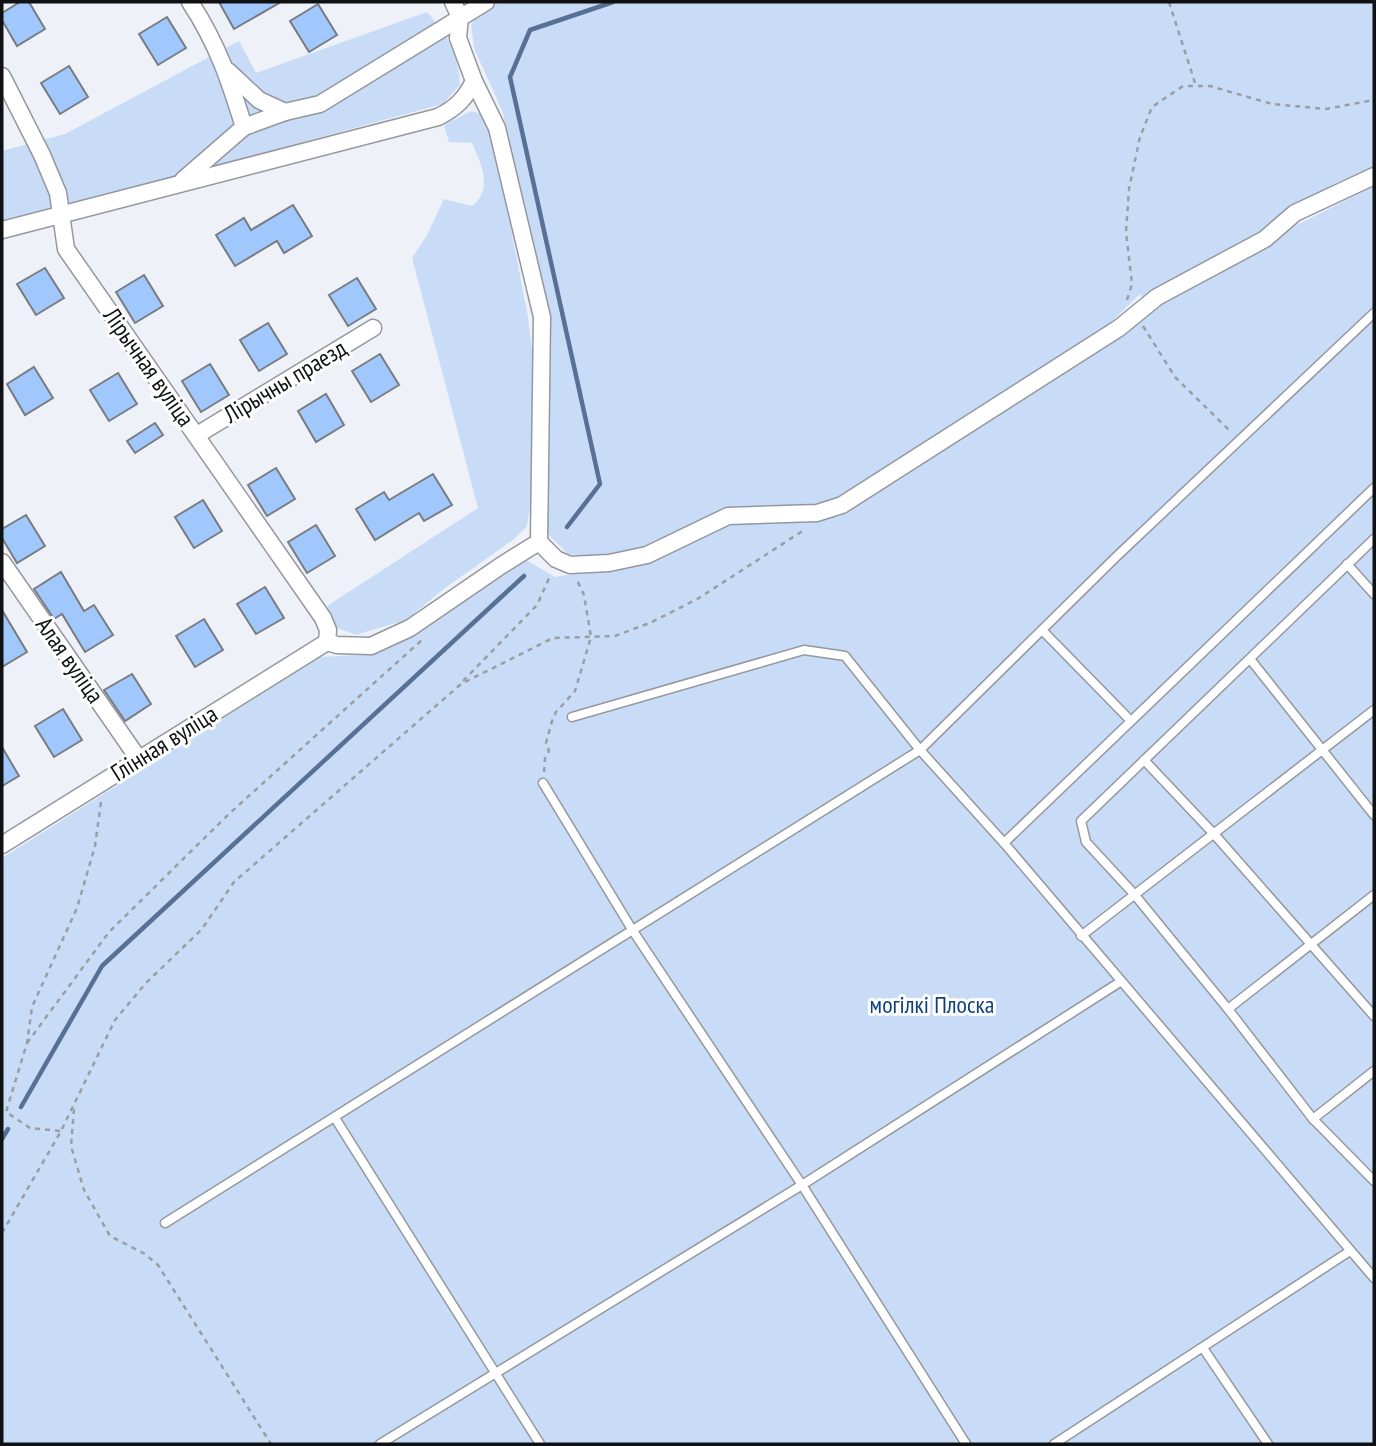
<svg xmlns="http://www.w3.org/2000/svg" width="1376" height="1446" font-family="'PT Sans Narrow',sans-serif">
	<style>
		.green { fill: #c9dcf7 }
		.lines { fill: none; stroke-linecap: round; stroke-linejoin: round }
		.stream { stroke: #567195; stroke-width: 4.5 }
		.building { fill: #a1c8fd; stroke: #787c81; stroke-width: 2 }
		.service-casing { stroke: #94989e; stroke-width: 11 }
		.minor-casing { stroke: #94989e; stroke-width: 19 }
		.path { stroke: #9a9da1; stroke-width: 2.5; stroke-dasharray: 5 5; stroke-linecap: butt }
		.service { stroke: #fff; stroke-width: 8 }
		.minor { stroke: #fff; stroke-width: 16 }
		.labels { text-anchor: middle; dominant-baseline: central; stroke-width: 6; stroke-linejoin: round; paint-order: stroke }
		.street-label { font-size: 24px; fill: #0f1112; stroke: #fff }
		.park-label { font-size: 24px; fill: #0d407e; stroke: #fff }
	</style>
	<rect width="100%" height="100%" fill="#eef2f8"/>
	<g class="green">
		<path d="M501,2H1374V166L1336,183L1279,216L1285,231L1374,186V1444H2V858L320,657L373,654L404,640L526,560L555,577L648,562L735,522H795L840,516L1109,343L1151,313L1140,294L1103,330L840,499L798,507H735L646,546L596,558L568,554L548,534L546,527L547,308L503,113L474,48L471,24L483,11Z"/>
		<path d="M427,12C448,37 459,51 460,85L443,104L2,223V151L65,134L239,41L256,73Z"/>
		<path d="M471,111L486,115L493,135L528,317L533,358L532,494L527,526L513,540L445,588L406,620L356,635L335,627L327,606L478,508L412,258L427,235L444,199L472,206C494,188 481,164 472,143L449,142L444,125Z"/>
	</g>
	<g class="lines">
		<g class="stream">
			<path d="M567,527L600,484L510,77L530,30L613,2"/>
			<path d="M21,1107L102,966L524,576"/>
			<path d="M2,1139L8,1129"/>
		</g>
	</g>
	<g class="building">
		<path d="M20,2H29L45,29L17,46L2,20V13Z"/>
		<path d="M219,2H281L234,29Z"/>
		<path d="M318,4L337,35L309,52L290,21Z"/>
		<path d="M167,17L186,48L158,65L139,34Z"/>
		<path d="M69,66L88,97L60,114L41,83Z"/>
		<path d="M293,205L312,236L284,253L277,241L235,266L216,235L244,218L251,230Z"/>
		<path d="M45,268L64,298L36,315L17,284Z"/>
		<path d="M144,275L163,306L135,323L116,292Z"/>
		<path d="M357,278L376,309L348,326L329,295Z"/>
		<path d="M268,323L287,354L259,371L240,340Z"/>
		<path d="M380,354L399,385L371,402L352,371Z"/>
		<path d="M210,364L229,395L201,412L182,381Z"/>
		<path d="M34,367L53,398L25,415L7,384Z"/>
		<path d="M118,373L137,404L109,421L90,390Z"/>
		<path d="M326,394L344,425L316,442L298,411Z"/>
		<path d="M155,423L163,435L135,453L127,441Z"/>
		<path d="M276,468L295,499L267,516L248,485Z"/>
		<path d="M433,474L452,505L424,521L419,513L375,540L356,509L384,492L389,500Z"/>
		<path d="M203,500L222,531L194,548L175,517Z"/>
		<path d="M26,515L45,546L17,563L2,538V529Z"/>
		<path d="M316,525L335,556L307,573L288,542Z"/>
		<path d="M61,572L84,611L94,605L113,635L85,652L62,614L54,619L34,589Z"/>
		<path d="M265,587L284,618L256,634L237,604Z"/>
		<path d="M2,610L27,652L2,667Z"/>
		<path d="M204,619L223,650L195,667L176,636Z"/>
		<path d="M132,674L151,704L125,721L104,690Z"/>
		<path d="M63,709L82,740L54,757L35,726Z"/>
		<path d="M2,747L19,776L2,786Z"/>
	</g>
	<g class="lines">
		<defs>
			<g id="service">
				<path d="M1374,539L1081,821L1086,842L1134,894L1228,1009L1313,1119L1374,1181"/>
				<path d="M1347,564L1374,594"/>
				<path d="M1042,630L1131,721"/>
				<path d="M1250,659L1374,815"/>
				<path d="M572,717L804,650L845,656L920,750L1117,556L1374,313"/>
				<path d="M1144,760L1214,834L1374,1016"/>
				<path d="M543,783L633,931L802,1185L966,1444"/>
				<path d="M1004,843L1374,488"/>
				<path d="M1081,936L1374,710"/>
				<path d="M1228,1009L1374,895"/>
				<path d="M335,1118L540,1444"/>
				<path d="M1313,1119L1374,1071"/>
				<path d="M165,1223L920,750L1004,843L1374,1278"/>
				<path d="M1203,1348L1268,1444"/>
				<path d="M380,1444L802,1185L1120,982"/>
				<path d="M1054,1444L1350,1251"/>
			</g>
			<g id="minor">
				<path d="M453,2L460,17L458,38L474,81L497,128L542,317L539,542"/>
				<path d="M228,71L259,100L285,112"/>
				<path d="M2,76L42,155L58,193L66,249L323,618L328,630L327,642"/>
				<path d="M244,127L285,112L320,104L486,2"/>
				<path d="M183,180L244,127C229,79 218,45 190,2"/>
				<path d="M2,230L438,117C456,108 465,99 474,81"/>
				<path d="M197,435L373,328"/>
				<path d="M2,562L138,758"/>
				<path d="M327,642L337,645L371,646L410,628L502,565L539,542L556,559L570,565L609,563L647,555L728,516L817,513L842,505L1119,328L1157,297L1265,239L1295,213L1374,176"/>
				<path d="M2,845L327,642"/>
			</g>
		</defs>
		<use href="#service" class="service-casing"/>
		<use href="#minor" class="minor-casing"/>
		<g class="path">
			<path d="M1169,2L1196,86"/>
			<path d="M1127,300L1132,284L1126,232L1129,189L1140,137L1152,107L1183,86H1210L1272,104L1326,109L1374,100"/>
			<path d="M1143,326L1175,377L1232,433"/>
			<path d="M463,681L537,605L551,574"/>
			<path d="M544,772L545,758L549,751L546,743L552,721L556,712L575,691L591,637L584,595L577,580"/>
			<path d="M27,1043L109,932L231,812L423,639"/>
			<path d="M74,1109L71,1146L84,1190L110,1236L145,1254L158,1265L271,1444"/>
			<path d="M60,1131L30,1128L6,1112L27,1043L32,1007L77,908L95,846L101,802"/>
			<path d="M2,1233L61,1131L115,1020L146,983L202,929L234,882L461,684L553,638L615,636L652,622L699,598L804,530"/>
		</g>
		<use href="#service" class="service"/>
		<use href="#minor" class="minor"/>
	</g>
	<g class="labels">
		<g class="street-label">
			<text transform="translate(149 367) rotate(55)">Лірычная вуліца</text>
			<text transform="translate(285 381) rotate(-31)">Лірычны праезд</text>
			<text transform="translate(70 660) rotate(55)">Алая вуліца</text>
			<text transform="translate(164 743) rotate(-32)">Глінная вуліца</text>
		</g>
		<g class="park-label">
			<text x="932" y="1004">могілкі Плоска</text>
		</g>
	</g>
	<rect width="1376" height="1446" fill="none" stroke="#0f1112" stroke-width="7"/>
</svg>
